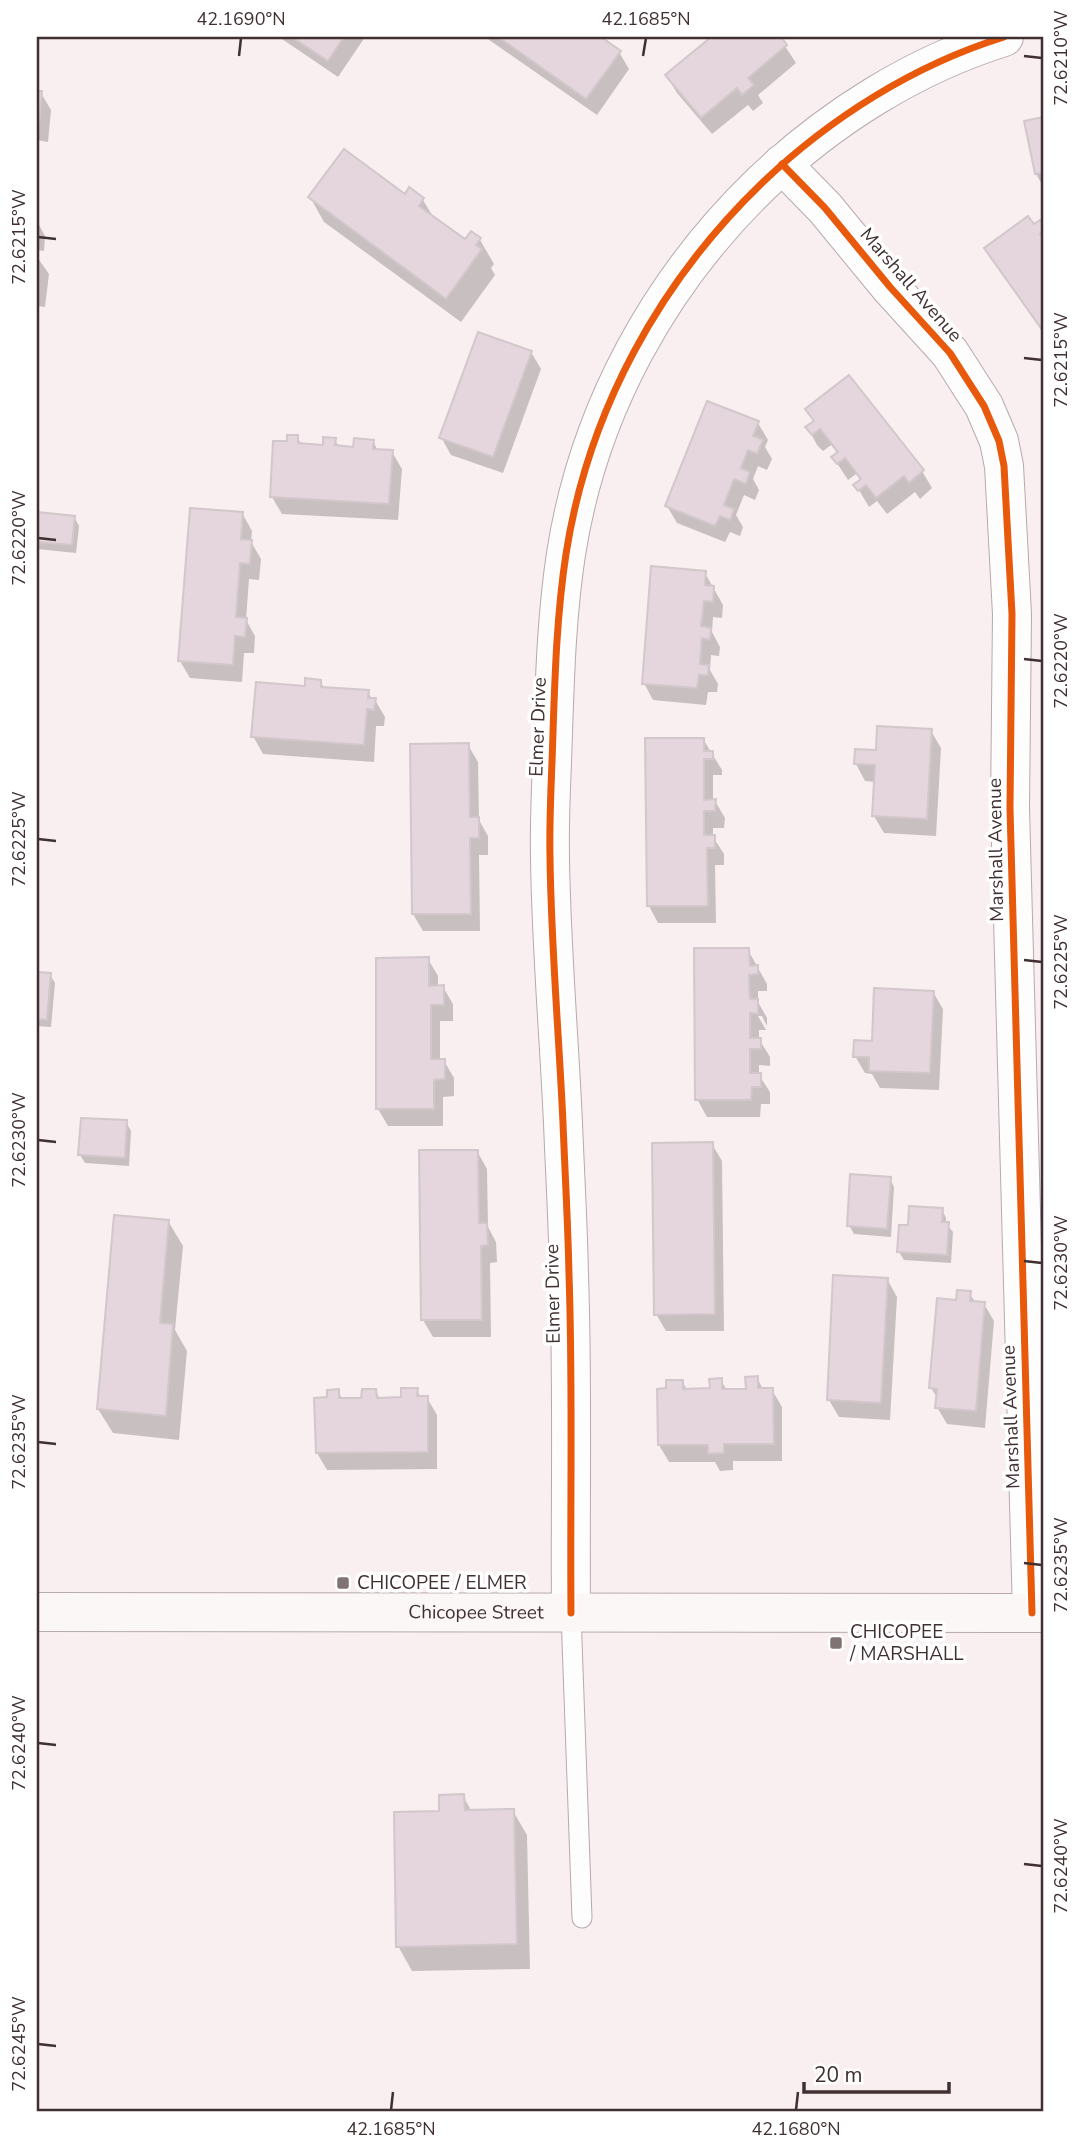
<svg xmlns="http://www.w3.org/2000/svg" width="1080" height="2148" font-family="'Nunito Sans',sans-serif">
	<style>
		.shadow { fill: #0003 }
		.building { fill: #e5d5dc; stroke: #d2c7cb; stroke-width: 2 }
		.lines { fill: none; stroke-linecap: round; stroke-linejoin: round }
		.lane-casing { stroke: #b6aaac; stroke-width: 21 }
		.street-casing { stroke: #b6aaac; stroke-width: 40 }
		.secondary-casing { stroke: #b6aaac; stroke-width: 40 }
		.lane { stroke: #fefdfd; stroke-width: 19 }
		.street { stroke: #fefdfd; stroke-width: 38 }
		.secondary { stroke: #fbf7f6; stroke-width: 38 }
		.cycleway-casing { stroke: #fff; stroke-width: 11 }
		.cycleway { stroke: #e8590c; stroke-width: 7 }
		.ticks { fill: none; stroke: #403032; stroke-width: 2.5 }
		.poi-dot { fill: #817374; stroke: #fff; stroke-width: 2.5 }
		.labels { text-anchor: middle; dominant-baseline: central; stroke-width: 7; stroke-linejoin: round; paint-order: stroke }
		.street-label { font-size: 19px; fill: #403032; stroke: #fff }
		.poi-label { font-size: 19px; fill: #403032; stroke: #fff; text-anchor: start }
		.neatline { fill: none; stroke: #403032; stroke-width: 2.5 }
		.ticks-label { font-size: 18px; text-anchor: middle; fill: #403032 }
	</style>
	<rect width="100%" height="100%" fill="#f9eff0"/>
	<g class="shadow">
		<path d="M279,37H365L338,77Z"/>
		<path d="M485,37H598L619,52L629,69L597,115Z"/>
		<path d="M713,37H779L796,63L758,95L763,103L753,111L748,105L712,134L677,93L667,76Z"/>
		<path d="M37,92L41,93L51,110L48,142L37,140Z"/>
		<path d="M1043,119V186L1036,174L1026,123Z"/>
		<path d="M405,196L423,200L435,220L465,242L480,240L494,264L491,268L495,275L461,322L324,222L310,197Z"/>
		<path d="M37,221L45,236L44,251L37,250Z"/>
		<path d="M1040,222L1043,226V331L986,248Z"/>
		<path d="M37,257L49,274L45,307L37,306Z"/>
		<path d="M531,352L541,369L503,473L451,455L441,437Z"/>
		<path d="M758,423L768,440L765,447L772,459L767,470L758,466L753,479L759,490L755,500L744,495L736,515L743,527L740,536L730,532L725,542L677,523L667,506Z"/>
		<path d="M815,423L922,471L932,488L920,499L915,492L887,514L877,501L869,507L856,485L861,481L856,474L848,480L833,457L838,454L831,445L823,451L817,445L808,428Z"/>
		<path d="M297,437L302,445L324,447L335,440L339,447L355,449L373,441L378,451L392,452L402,469L398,520L282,514L272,497L289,443Z"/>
		<path d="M242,513L252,531L251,542L261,559L259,580L249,579L246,620L255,636L254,653H244L242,682L190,678L180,661Z"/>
		<path d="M37,514L74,517L79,526L76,553L37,549Z"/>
		<path d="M705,573L723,605L722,618L713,617L712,632L720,647L719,656L711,655L710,670L718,684L717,692H708L706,705L653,700L644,683Z"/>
		<path d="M320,681L325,689L368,692L372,699L375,700L385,717L384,726H376L374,762L263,754L253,736L307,688Z"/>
		<path d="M931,731L941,748L936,836L884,833L874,816L876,782L865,781L856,764L877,752Z"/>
		<path d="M703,739L722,770V775H713V801H715L725,818L724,828H713V837L724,854V865H715L716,923H658L649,906L647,740Z"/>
		<path d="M468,745L478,762L479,820L488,836V855H479L480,931H423L413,914Z"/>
		<path d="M748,950L767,984V991H758V1002L767,1018V1026L762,1016H758L766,1030H759V1039L770,1057V1066L759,1065V1075L770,1092V1104H761L760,1117H707L697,1099Z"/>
		<path d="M377,959H428L438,976V987H443L453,1004V1021H440V1061H444L454,1078V1096L443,1097V1126H388L378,1109Z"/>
		<path d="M37,974L50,975L55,983L51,1027L37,1026Z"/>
		<path d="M933,992L943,1009L939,1090L880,1088L872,1074L865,1073L855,1056Z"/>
		<path d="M126,1122L131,1131L129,1166L85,1163L80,1155Z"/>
		<path d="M712,1144L722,1161L724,1331H666L656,1314Z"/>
		<path d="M477,1151L487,1169L488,1227L496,1242L497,1262L490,1263L491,1337H433L423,1320Z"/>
		<path d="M890,1179L894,1187L891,1237L854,1234L849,1225Z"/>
		<path d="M942,1210L946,1218V1224L953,1232L951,1263L904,1260L899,1252L910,1227Z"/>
		<path d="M168,1221L183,1246L175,1330L187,1351L179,1440L113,1433L98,1409Z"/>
		<path d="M887,1279L897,1297L890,1420L839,1417L829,1400Z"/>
		<path d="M969,1293L976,1303L984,1304L994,1321L985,1428L947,1424L937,1407L938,1399L931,1388L957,1302Z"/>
		<path d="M757,1378L763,1389L772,1390L782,1407V1461H733V1470L720,1471L715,1462H669L659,1445L668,1390L682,1381L687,1390H712L721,1380L727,1391H748Z"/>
		<path d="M417,1390L421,1398H427L437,1415V1469L327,1470L317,1453L329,1399L338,1391L343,1400H363L375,1391L380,1399H403Z"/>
		<path d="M463,1796L472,1812L513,1811L527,1835L530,1969L412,1971L398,1946L441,1813Z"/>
	</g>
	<g class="building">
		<path d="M292,37H344L328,61Z"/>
		<path d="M498,37H601L621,51L586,99Z"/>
		<path d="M711,37H781L787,45L748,78L754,85L742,95L737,88L701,118L665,75Z"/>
		<path d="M37,91H42L39,125H37Z"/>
		<path d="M1043,117V173L1035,174L1024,121Z"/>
		<path d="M344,149L405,194L409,187L424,198L419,206L465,239L471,231L481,238L476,245L482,249L446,299L308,197Z"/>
		<path d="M1028,216L1034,224L1040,220L1043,223V232L1040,234L1043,238V331L984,248Z"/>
		<path d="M478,332L532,351L493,457L439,438Z"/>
		<path d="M849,375L924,470L909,483L904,476L876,498L866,485L858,491L853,485L861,479L845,458L837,464L831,457L838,452L820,429L812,435L805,427L814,421L805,409Z"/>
		<path d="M707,401L759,421L753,436L763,440L757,454L748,450L741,468L750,472L746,484L734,479L724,505L734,509L730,520L720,516L715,526L665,506Z"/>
		<path d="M287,435H298V443L323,445V437L336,438L335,445L353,447L354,438L374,440L373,449L393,450L389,504L270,497L273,441H287Z"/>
		<path d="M190,508L243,512L241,539L252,540L250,564L240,563L236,617L247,618L245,637L235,636L233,665L178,661Z"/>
		<path d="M37,512L75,516L72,545L37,542Z"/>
		<path d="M651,566L706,571L705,585L714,586L713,602L704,601L701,626L711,628L710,640L702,638L700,664L709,665L708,675H699L697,688L642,684Z"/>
		<path d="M305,678L321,680V687L369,690L368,698H376L374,710L367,709L364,745L251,737L256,682L305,686Z"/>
		<path d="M877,726L932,729L927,819L872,816L875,765L854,764L855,749L876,750Z"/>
		<path d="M645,738H704V751H713V759H704V800L716,799L715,811H704V835H715V848H707L708,906H647Z"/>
		<path d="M469,743L470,817H479V838H470L471,914H412L410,744Z"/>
		<path d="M694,948H749L750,966L758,965V974L749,975L750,999H758V1014L750,1013V1038H761V1049H750V1073H761V1087H752L751,1100H695Z"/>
		<path d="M429,957V986L444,985V1005H431V1059H445V1079L434,1080V1109H376V958Z"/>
		<path d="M37,972L51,973L47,1020L37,1019Z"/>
		<path d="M874,988L934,991L930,1073L869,1071V1057H853L854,1040L872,1041Z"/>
		<path d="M81,1118L127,1120L125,1158L78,1155Z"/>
		<path d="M713,1142L715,1314L654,1315L652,1143Z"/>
		<path d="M419,1150H478L479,1223H487L488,1245L481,1246L482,1320H421Z"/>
		<path d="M850,1174L891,1177L887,1229L847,1226Z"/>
		<path d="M909,1206L943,1208L942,1222H949L947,1255L897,1252L899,1225H908Z"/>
		<path d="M114,1215L169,1220L160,1323L173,1324L166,1416L97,1409Z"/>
		<path d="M833,1275L888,1278L881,1403L827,1400Z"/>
		<path d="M957,1290L971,1291L970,1301L985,1302L976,1411L935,1408L937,1389L929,1388L937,1298L956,1300Z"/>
		<path d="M758,1376V1388H773L774,1444H724V1453L708,1454V1445H658L657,1389L666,1388V1380H683V1389L710,1388L709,1379L722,1378V1389H746L745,1377Z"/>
		<path d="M401,1388H418L417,1396H428V1452L316,1453L314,1398L327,1397V1390L339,1389V1398H361L362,1389H376L377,1398L401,1397Z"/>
		<path d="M464,1794L465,1810L514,1809L517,1944L396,1947L394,1812L439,1811V1795Z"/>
	</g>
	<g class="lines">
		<defs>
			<path id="lane" d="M571,1613L582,1918"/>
			<g id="street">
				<path d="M782,164L825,208L890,287L950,353L984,406L999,441L1004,466L1012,614L1010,808L1032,1613"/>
				<path d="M571,1613C570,1500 573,1387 569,1275C568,1224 565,1174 563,1123C559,1035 551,945 550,857C549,815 552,773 553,732C555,672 557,613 566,554C588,412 659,282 762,183C830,118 914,65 1004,37"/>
			</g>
			<g id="secondary">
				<path id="s1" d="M37,1612L1043,1613"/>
			</g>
		</defs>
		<use href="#lane" class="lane-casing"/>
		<use href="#street" class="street-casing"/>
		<use href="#secondary" class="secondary-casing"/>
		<use href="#lane" class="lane"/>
		<use href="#street" class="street"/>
		<use href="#secondary" class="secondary"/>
		<defs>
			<g id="cycleway">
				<path d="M782,164L825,208L890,287L950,353L984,406L999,441L1004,466L1012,614L1010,808L1032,1613"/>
				<path d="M571,1613C570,1500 573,1387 569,1275C568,1224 565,1174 563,1123C559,1035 551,945 550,857C549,815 552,773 553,732C555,672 557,613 566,554C588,412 659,282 762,183C830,118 914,65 1004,37"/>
			</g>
		</defs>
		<use href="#cycleway" class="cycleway-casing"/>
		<use href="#cycleway" class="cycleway"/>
	</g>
	<path class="ticks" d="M239,56L241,38M643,56L646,38M1024,56L1042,58M38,237L56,239M1024,358L1042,360M38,538L56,540M1024,659L1042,661M38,839L56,841M1024,960L1042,962M38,1140L56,1142M1024,1261L1042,1263M38,1442L56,1444M1024,1563L1042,1565M38,1743L56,1745M1024,1864L1042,1866M38,2044L56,2046M391,2110L393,2092M796,2110L798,2092"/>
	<g class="poi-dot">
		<rect x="336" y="1576" width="14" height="14" rx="3.5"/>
		<rect x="829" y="1636" width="14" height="14" rx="3.5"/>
	</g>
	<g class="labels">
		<g class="street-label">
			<text transform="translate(911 285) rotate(49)">Marshall Avenue</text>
			<text transform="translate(538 727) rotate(-88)">Elmer Drive</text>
			<text transform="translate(996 850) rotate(-91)">Marshall Avenue</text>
			<text transform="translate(553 1294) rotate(-91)">Elmer Drive</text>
			<text transform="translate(1011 1417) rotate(-92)">Marshall Avenue</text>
			<text stroke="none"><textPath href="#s1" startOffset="439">Chicopee Street</textPath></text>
		</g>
		<g class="poi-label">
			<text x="357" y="1583">CHICOPEE / ELMER</text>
			<text x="850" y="1632">CHICOPEE<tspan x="850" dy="22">/ MARSHALL</tspan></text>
		</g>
	</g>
	<rect width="1080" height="2148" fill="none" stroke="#ffffff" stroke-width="77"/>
	<path d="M804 2082v10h145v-10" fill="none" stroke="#403032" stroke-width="3.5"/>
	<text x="814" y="2082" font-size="21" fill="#403032" stroke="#ffffff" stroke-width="5" paint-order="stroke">20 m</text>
	<rect x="38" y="38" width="1004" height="2072" class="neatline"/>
	<g class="ticks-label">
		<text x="241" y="25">42.1690°N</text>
		<text x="646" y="25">42.1685°N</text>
		<text transform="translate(1061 58) rotate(-90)" y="6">72.6210°W</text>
		<text transform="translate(19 237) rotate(-90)" y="6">72.6215°W</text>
		<text transform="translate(1061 360) rotate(-90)" y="6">72.6215°W</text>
		<text transform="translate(19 538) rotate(-90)" y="6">72.6220°W</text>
		<text transform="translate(1061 661) rotate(-90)" y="6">72.6220°W</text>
		<text transform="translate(19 839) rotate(-90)" y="6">72.6225°W</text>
		<text transform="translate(1061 962) rotate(-90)" y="6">72.6225°W</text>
		<text transform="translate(19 1140) rotate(-90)" y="6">72.6230°W</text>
		<text transform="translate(1061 1263) rotate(-90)" y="6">72.6230°W</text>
		<text transform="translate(19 1442) rotate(-90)" y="6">72.6235°W</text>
		<text transform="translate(1061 1565) rotate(-90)" y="6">72.6235°W</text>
		<text transform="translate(19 1743) rotate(-90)" y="6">72.6240°W</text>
		<text transform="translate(1061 1866) rotate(-90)" y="6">72.6240°W</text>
		<text transform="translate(19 2044) rotate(-90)" y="6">72.6245°W</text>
		<text x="391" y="2135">42.1685°N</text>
		<text x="796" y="2135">42.1680°N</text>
	</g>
</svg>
